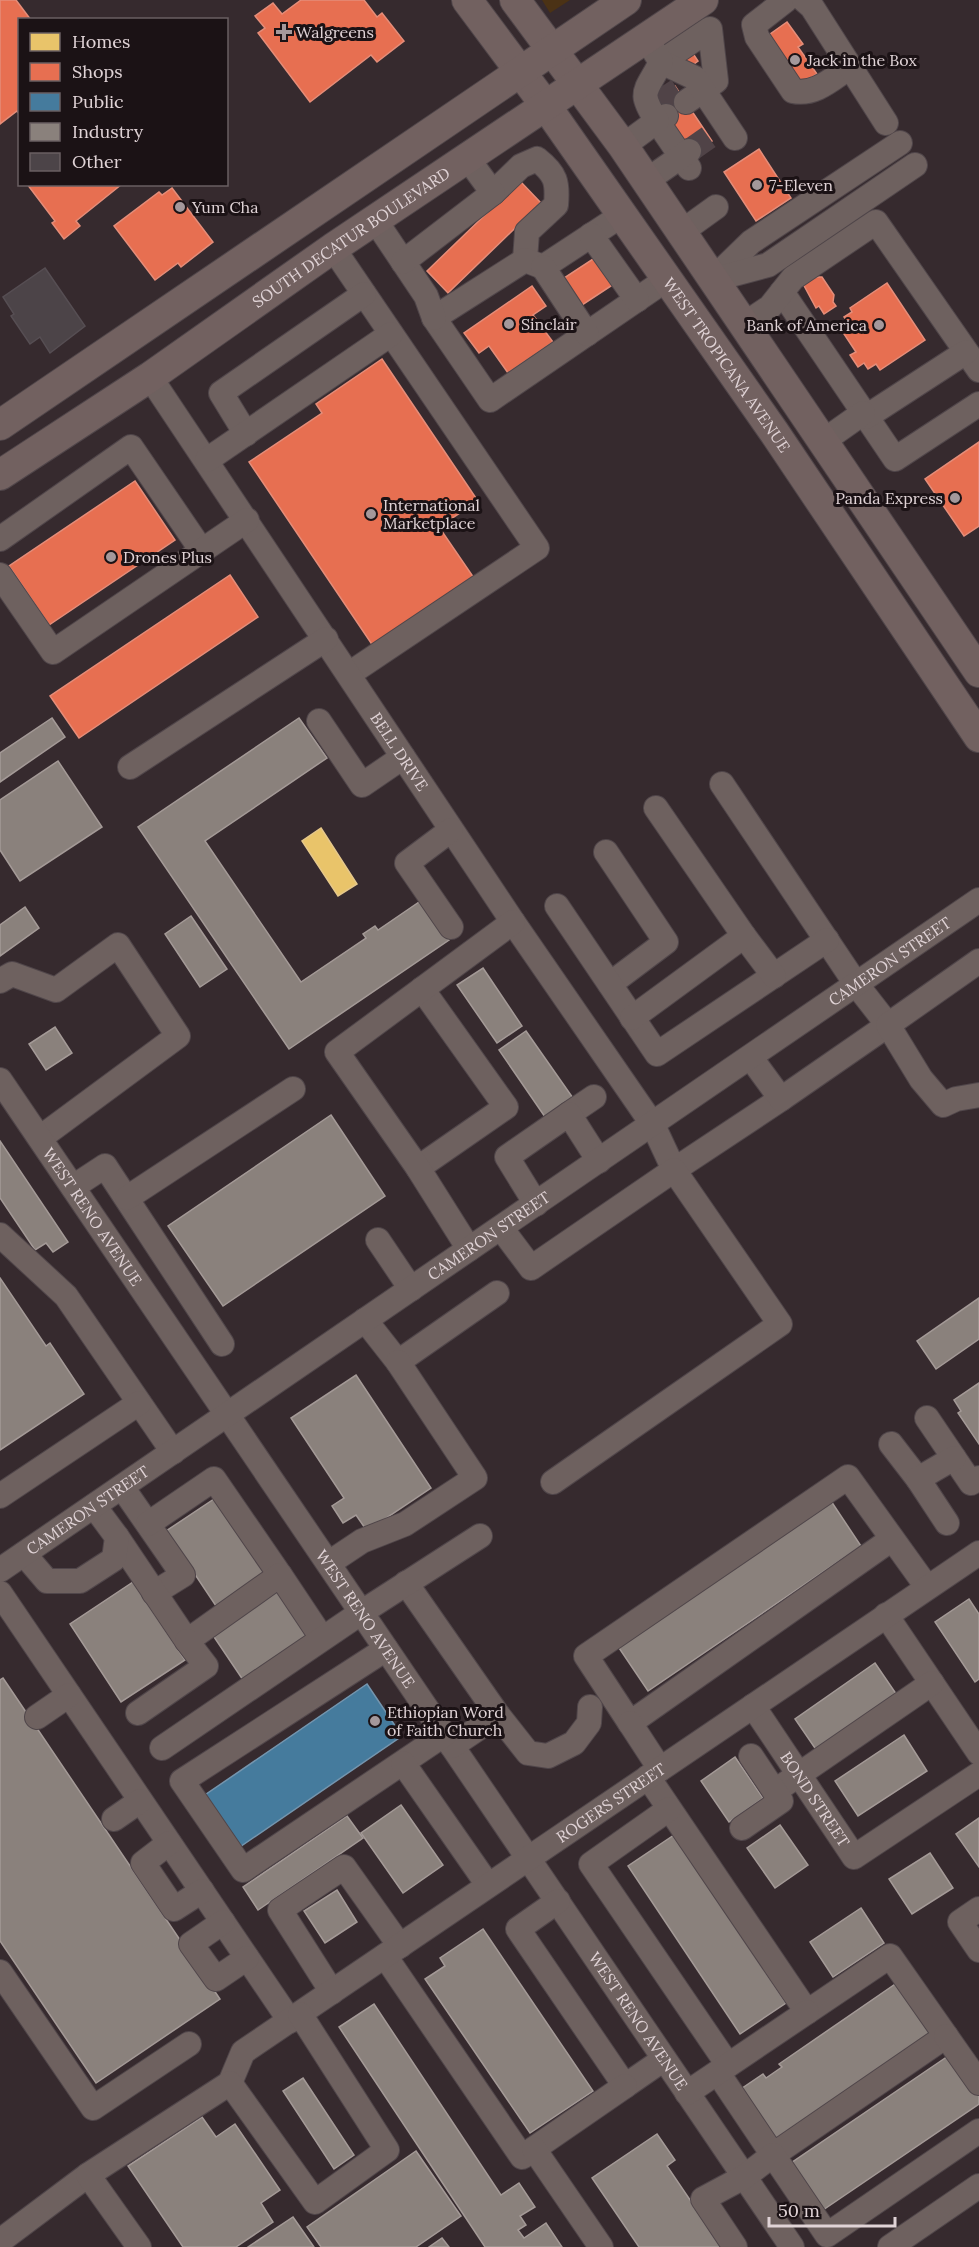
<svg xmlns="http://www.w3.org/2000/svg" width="979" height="2247" font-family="Lora,serif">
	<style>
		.green { fill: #4b3215 }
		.homes { fill: #e9c46a; stroke: #e6c88a; stroke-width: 1.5 }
		.shops { fill: #e76f51; stroke: #e58d79; stroke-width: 1.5 }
		.public { fill: #457b9d; stroke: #7495ae; stroke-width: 1.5 }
		.industry { fill: #8a817c; stroke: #a49a97; stroke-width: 1.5 }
		.building { fill: #4c4448; stroke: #564e53; stroke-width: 1.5 }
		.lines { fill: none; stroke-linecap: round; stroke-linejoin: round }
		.minor-tunnel { stroke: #504347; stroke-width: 24; stroke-dasharray: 24 12; stroke-linecap: butt }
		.minor-casing { stroke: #50464a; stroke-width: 26 }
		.major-casing { stroke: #50464a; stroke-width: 32 }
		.minor { stroke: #6e615f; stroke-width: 24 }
		.major { stroke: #726160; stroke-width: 30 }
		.poi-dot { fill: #a4989b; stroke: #1b1215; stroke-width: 2 }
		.labels { text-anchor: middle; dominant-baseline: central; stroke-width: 6; stroke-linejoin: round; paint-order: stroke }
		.poi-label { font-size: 16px; fill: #e0d3d6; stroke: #1b1215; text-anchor: start }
		.street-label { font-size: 16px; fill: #e0d3d6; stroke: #1b1215 }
	</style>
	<rect width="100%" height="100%" fill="#362a2e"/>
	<path class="green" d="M542,0H570L550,13Z"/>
	<path class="homes" d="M321,828L357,884L338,896L302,841Z"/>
	<g class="shops">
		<path d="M0,0H16L31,20H20V115L17,111L0,124Z"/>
		<path d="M301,0H364L377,17L382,13L404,41L377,62L371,55L310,102L258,33L265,28L255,16L273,3L282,14Z"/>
		<path d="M787,22L803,44L798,47L817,74L800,85L766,37Z"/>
		<path d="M692,52L698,61L690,67L684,57Z"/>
		<path d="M675,86L712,141L692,155L655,99Z"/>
		<path d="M759,149L791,198L756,221L724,172Z"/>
		<path d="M520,181L541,203L448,293L427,271Z"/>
		<path d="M27,184H122L76,221L80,226L64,239L52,223L55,221Z"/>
		<path d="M172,188L213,242L181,267L178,263L155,280L114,226L159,192L162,195Z"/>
		<path d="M596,257L614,284L576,309L558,282Z"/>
		<path d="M815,277H822L834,295L833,302L836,306L824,314L819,306L816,308L801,280Z"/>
		<path d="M887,283L925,340L880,370L876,364L868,369L864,363L858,367L850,355L856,352L840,328L848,322L844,317L852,312L850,308Z"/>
		<path d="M532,286L546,306L533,315L553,342L508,373L489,346L479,353L464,333Z"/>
		<path d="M382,359L478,501L439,527L474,578L373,646L249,462L322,413L316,404Z"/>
		<path d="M979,442V526L964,536L925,479Z"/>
		<path d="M135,481L175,540L49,625L9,566Z"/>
		<path d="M230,575L258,617L79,738L50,696Z"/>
	</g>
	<path class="public" d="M367,1684L402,1736L234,1851L199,1799Z"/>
	<g class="industry">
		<path d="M52,718L65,737L0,782V753Z"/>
		<path d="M299,718L327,758L205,841L301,982L366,938L363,934L375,926L378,930L422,900L449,940L289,1049L138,827Z"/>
		<path d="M58,761L102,827L20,881L0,850V800Z"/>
		<path d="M25,907L39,928L0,956V925Z"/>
		<path d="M191,916L227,969L200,987L165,934Z"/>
		<path d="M483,968L522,1026L497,1043L457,985Z"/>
		<path d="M55,1027L72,1053L46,1070L29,1044Z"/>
		<path d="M526,1031L573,1098L545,1117L499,1050Z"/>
		<path d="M331,1115L385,1196L223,1306L168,1226Z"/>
		<path d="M0,1141L68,1242L53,1252L46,1243L35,1250L0,1198Z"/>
		<path d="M0,1278L46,1346L50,1343L84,1394L0,1450Z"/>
		<path d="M979,1298V1339L936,1369L917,1341Z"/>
		<path d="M356,1375L431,1488L367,1531L356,1515L343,1523L332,1506L344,1498L291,1418Z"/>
		<path d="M979,1383V1444L958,1413L961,1411L954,1400Z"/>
		<path d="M217,1497L269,1575L218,1609L166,1531Z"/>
		<path d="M831,1501L861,1546L648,1691L617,1645Z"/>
		<path d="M133,1582L185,1660L121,1702L70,1624Z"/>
		<path d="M277,1591L310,1640L245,1683L212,1634Z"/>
		<path d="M969,1599L979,1614V1679L975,1682L935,1622Z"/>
		<path d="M875,1663L899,1698L819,1754L795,1719Z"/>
		<path d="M3,1678L220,1999L96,2083L0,1941V1680Z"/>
		<path d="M904,1735L927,1771L858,1816L835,1781Z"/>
		<path d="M735,1757L763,1798L729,1822L701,1781Z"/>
		<path d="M401,1805L443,1865L403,1893L361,1833Z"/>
		<path d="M347,1816L363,1838L258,1910L243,1887Z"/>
		<path d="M979,1818V1867L956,1834Z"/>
		<path d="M780,1825L808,1865L775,1888L747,1848Z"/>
		<path d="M674,1835L786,2003L740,2034L628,1866Z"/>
		<path d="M930,1853L953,1888L912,1914L889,1879Z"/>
		<path d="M337,1890L357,1922L325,1943L304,1911Z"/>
		<path d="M861,1908L884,1943L833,1977L810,1942Z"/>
		<path d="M483,1929L593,2091L530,2133L425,1979L445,1966L440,1958Z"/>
		<path d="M904,1978L938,2028L772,2141L738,2091L763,2074L766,2078L782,2067L779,2064Z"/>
		<path d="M374,2004L501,2195L519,2183L535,2207L520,2216L526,2225L518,2230L524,2238L546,2223L562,2247H485L339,2027Z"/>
		<path d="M954,2052L979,2089V2104L820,2212L788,2165Z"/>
		<path d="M303,2078L354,2155L334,2169L283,2091Z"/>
		<path d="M202,2117L216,2137L235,2124L280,2190L261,2203L273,2222L236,2247H183L128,2166Z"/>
		<path d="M657,2134L675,2160L667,2166L722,2247H639L592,2178Z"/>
		<path d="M416,2151L461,2216L416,2247H321L307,2227Z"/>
		<path d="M293,2217L314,2247H248Z"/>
		<path d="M442,2238L449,2247H429Z"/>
	</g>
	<path class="building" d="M45,268L85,326L50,353L40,337L30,344L11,316L14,314L3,297Z"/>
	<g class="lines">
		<g class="minor-tunnel">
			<path d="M658,103L678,90"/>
			<path d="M689,151L709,137"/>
		</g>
		<defs>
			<g id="minor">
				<path d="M786,0L754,25L757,37L793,91C815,96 833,78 850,67"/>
				<path d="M804,0L812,7L886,123"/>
				<path d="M661,62L710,29L716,81L686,102"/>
				<path d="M661,62L695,78L735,138"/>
				<path d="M666,116L657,121L689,168"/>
				<path d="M623,146L657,121C637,91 646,92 661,62L654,51"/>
				<path d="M646,181L689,151"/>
				<path d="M493,193L521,166L537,159C556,174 558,182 556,205L527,232L525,260"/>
				<path d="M622,215L543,267L525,260L434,318L490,400L667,279"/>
				<path d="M375,220L426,296L434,318"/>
				<path d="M680,233L716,207"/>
				<path d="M591,235L637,300"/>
				<path d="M333,248L537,548L349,674"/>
				<path d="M403,262L493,193L468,159"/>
				<path d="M543,267L587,334"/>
				<path d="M714,278L751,242L900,143"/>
				<path d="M712,280L768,265L915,165"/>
				<path d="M782,292L895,459L979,404"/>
				<path d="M743,325L770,307L793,278L876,222L979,370"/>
				<path id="s1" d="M150,377L513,922L653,1125L674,1170L781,1099"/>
				<path d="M866,417L966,352"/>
				<path d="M246,434L221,393L364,294"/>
				<path d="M822,442L863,413"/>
				<path d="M207,460L391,334"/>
				<path d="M0,539L131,447L202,551"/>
				<path d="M0,575L53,652L247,520"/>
				<path d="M319,721L362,785L403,757"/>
				<path d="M130,767L326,639"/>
				<path d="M722,784L856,984L888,1025L781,1099L751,1058"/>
				<path d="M606,852L666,942L610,984"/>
				<path d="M557,906L657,1054L827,940"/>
				<path d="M451,927L407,863L451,830"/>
				<path d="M744,936L774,976"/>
				<path d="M979,961L888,1025L921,1079L943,1105L956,1099L979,1095"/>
				<path d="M0,981L12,974L56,990L118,945L178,1036L40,1138"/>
				<path d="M632,1018L744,936L656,808"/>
				<path id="s2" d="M0,1080L792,2247"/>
				<path d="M569,1114L594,1097"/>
				<path d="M418,1168L506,1107L422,989"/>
				<path d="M73,1187L105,1166L222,1344"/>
				<path d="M127,1198L293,1089"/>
				<path d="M536,1204L507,1157L569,1114L599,1161"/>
				<path d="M501,1228L531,1268L674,1170L780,1324L553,1482"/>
				<path d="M0,1235L66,1296L173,1452"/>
				<path d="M378,1240L411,1289"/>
				<path d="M469,1249L418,1168L337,1052L513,922"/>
				<path d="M365,1320L398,1362L497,1293"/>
				<path d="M927,1418L971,1483L979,1478"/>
				<path d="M891,1444L918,1479"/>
				<path d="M122,1487L183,1575L154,1593"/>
				<path d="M0,1496L139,1403"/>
				<path d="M947,1523L918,1479L954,1458"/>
				<path d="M148,1524L214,1479L280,1575"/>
				<path d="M117,1537L187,1641L280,1575L322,1638"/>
				<path d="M892,1539L630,1723L586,1656L848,1477L927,1587"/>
				<path d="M24,1554L47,1581H80L114,1559L117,1537L94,1506"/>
				<path d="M329,1563L362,1541L405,1524L475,1478L398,1362"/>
				<path id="s3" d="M0,1570L979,900"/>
				<path d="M406,1583L498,1715L452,1746"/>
				<path d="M0,1593L290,2021"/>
				<path d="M886,1615L979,1753"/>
				<path d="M386,1649L182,1781L243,1870L445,1734"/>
				<path id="s4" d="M753,1706L854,1857L979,1774"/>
				<path d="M138,1713L206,1666L187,1641"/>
				<path d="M498,1715L528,1753L548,1756L574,1743L589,1723L590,1707"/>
				<path d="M37,1717L69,1695"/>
				<path d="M630,1723L660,1769"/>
				<path d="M162,1748L362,1612L480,1536"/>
				<path d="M403,1763L488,1885"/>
				<path d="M648,1777L807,2012L890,1956L946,2036L773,2155L718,2073"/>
				<path d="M775,1791L932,1683"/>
				<path d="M669,1809L591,1864L728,2065"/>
				<path d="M114,1819L140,1801"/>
				<path d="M742,1828L781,1801L751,1756"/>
				<path d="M169,1843L143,1863L174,1909L202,1891"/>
				<path d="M558,1901L518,1929L625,2086L664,2059"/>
				<path d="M979,1909L960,1922L979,1950"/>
				<path d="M223,1922L191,1944L216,1979L247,1958"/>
				<path d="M385,1956L522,2157L625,2086"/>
				<path d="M0,1972L93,2108L189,2044"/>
				<path d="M332,1992L280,1910L344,1867L400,1946"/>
				<path d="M946,2036L979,2083"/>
				<path id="s5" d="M230,2083L243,2052L979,1553"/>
				<path d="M687,2093L807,2012"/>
				<path d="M534,2149L601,2247"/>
				<path d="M0,2241L88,2175"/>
				<path d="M139,2247L88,2175L230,2083L315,2202L387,2150L300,2014"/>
				<path d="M735,2247L703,2199L744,2177L773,2155L827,2235L979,2131"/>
				<path d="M890,2247L979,2186"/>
			</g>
			<g id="major">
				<path id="s6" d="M467,0L546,106L774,432L979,737"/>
				<path d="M515,0L623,146L979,672"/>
				<path d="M0,425L626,0"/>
				<path id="s7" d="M0,475L150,377L333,248L703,0"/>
			</g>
		</defs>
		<use href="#minor" class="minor-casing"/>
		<use href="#major" class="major-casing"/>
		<use href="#minor" class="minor"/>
		<use href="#major" class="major"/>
	</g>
	<g class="poi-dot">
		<path d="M281 23h6v6h6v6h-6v6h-6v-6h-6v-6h6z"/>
		<circle cx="795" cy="60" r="6"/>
		<circle cx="757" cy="185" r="6"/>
		<circle cx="180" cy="207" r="6"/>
		<circle cx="509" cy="324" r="6"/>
		<circle cx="879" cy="325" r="6"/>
		<circle cx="955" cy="498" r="6"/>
		<circle cx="371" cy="514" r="6"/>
		<circle cx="111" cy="557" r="6"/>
		<circle cx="375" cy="1721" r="6"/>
	</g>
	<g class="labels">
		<g class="poi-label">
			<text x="296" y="32">Walgreens</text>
			<text x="807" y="60">Jack in the Box</text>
			<text x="769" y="185">7-Eleven</text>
			<text x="192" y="207">Yum Cha</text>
			<text x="521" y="324">Sinclair</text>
			<text x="867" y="325" text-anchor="end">Bank of America</text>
			<text x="943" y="498" text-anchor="end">Panda Express</text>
			<text x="383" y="505">International<tspan x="383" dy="18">Marketplace</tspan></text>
			<text x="123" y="557">Drones Plus</text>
			<text x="387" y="1712">Ethiopian Word<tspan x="387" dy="18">of Faith Church</tspan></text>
		</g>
		<g class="street-label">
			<text stroke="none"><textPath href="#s7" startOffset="424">SOUTH DECATUR BOULEVARD</textPath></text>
			<text stroke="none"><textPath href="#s6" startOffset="448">WEST TROPICANA AVENUE</textPath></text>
			<text stroke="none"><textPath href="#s1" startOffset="450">BELL DRIVE</textPath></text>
			<text stroke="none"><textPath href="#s3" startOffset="1078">CAMERON STREET</textPath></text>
			<text stroke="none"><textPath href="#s2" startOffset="165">WEST RENO AVENUE</textPath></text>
			<text stroke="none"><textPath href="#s3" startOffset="592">CAMERON STREET</textPath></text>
			<text stroke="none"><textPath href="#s3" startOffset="106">CAMERON STREET</textPath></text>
			<text stroke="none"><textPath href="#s2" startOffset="651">WEST RENO AVENUE</textPath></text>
			<text stroke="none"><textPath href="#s4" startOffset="112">BOND STREET</textPath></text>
			<text stroke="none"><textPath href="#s5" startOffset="478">ROGERS STREET</textPath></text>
			<text stroke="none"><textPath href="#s2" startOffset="1137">WEST RENO AVENUE</textPath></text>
		</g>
	</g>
	<rect x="18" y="18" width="210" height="168" fill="#1b1215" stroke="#6a5f62" stroke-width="1.5"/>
	<rect x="30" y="33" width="30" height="18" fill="#e9c46a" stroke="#6a5f62" stroke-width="1.5"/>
	<text x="72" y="48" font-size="18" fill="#e0d3d6">Homes</text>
	<rect x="30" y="63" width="30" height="18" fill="#e76f51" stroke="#6a5f62" stroke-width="1.5"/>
	<text x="72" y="78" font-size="18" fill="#e0d3d6">Shops</text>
	<rect x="30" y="93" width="30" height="18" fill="#457b9d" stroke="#6a5f62" stroke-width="1.5"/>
	<text x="72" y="108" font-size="18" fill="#e0d3d6">Public</text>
	<rect x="30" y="123" width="30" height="18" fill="#8a817c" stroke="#6a5f62" stroke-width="1.5"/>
	<text x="72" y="138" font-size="18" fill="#e0d3d6">Industry</text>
	<rect x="30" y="153" width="30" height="18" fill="#4c4448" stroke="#6a5f62" stroke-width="1.5"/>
	<text x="72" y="168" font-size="18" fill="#e0d3d6">Other</text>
	<path d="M769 2217v9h126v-9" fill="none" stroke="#e0d3d6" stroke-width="3"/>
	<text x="778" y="2217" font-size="18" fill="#e0d3d6" stroke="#1b1215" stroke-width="4.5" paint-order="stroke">50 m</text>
</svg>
